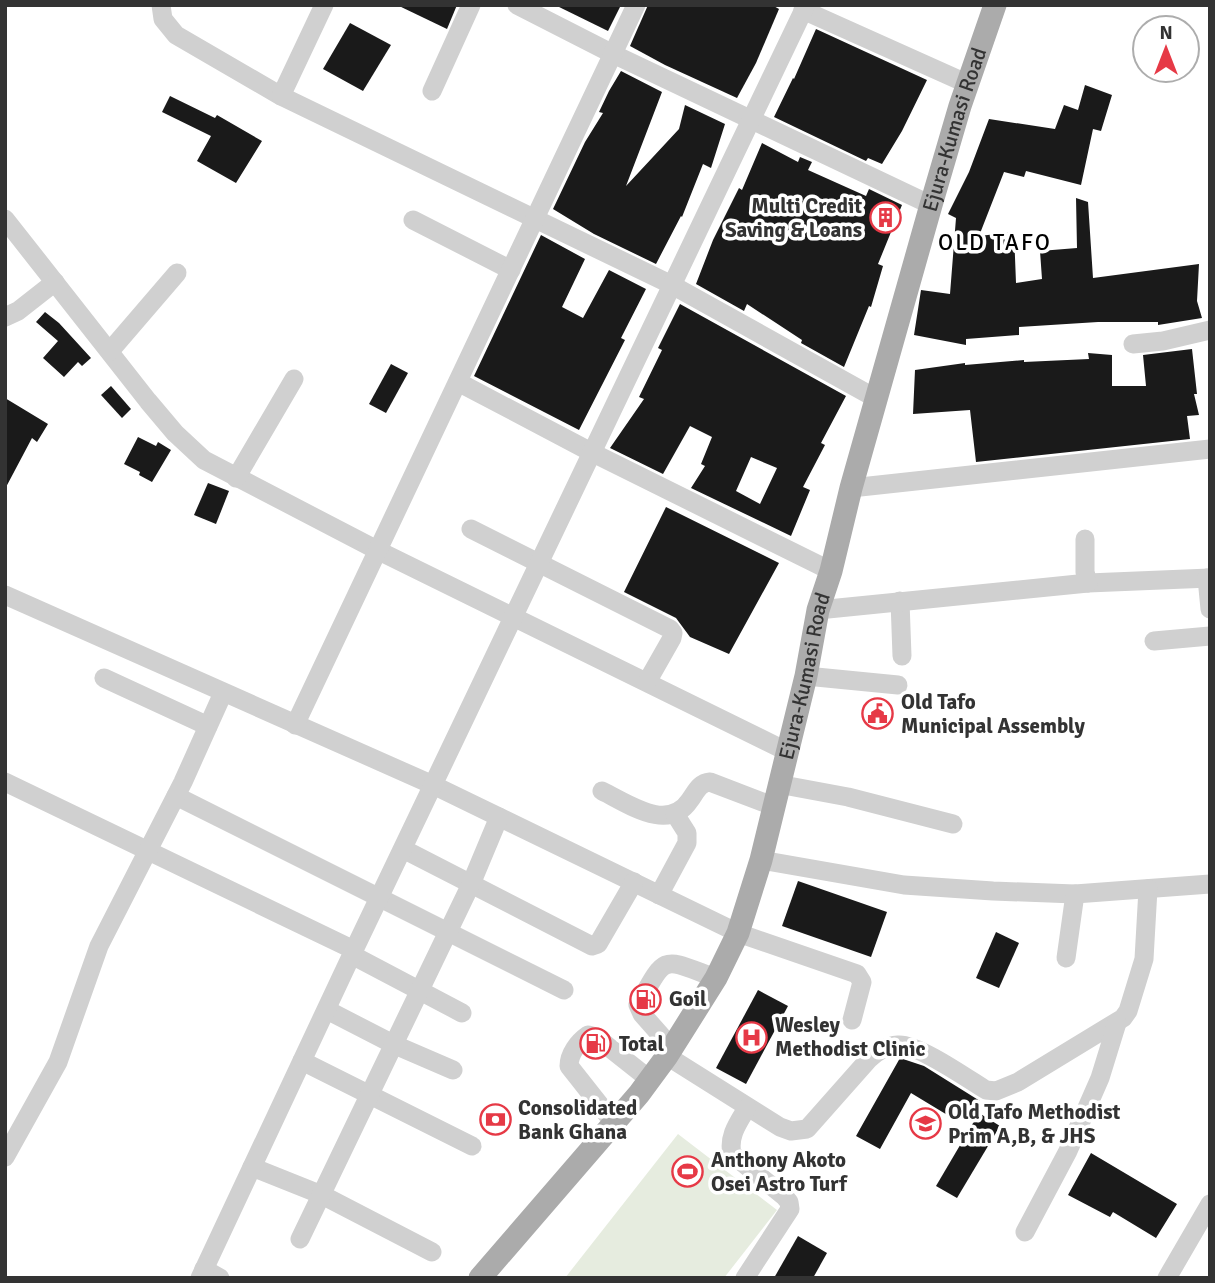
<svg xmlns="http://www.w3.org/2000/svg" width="1215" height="1283" font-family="Signika,sans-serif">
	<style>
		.green { fill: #e6ecdf }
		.building { fill: #1a1a1a; fill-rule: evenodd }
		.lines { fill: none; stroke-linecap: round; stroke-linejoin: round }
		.minor { stroke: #d0d0d0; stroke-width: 19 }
		.major { stroke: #ababab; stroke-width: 23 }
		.labels { text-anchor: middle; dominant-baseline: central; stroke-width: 7; stroke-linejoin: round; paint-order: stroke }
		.street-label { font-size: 21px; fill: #333; stroke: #fff }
		.poi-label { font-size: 21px; font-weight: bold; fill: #333; stroke: #fff; text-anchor: start }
		.neighbourhood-label { font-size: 23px; letter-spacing: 2px; fill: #000; stroke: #fff }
	</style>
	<rect width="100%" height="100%" fill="#fff"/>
	<path class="green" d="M678,1134L777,1210L724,1278H565Z"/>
	<g class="building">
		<path d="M397,5H457L447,29Z"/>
		<path d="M555,5H621L608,31Z"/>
		<path d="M648,5H772L779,9L756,63L737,98L665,65L630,46Z"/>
		<path d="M350,23L391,45L363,91L323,69Z"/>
		<path d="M816,29L927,80L902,131L882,164L868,158L866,161L774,117L793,78L794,79Z"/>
		<path d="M621,71L662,92L626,186L679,129L685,105L725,124L711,168L703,164L682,217L681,216L656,264L594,234L553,209L585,142L603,113L599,112L609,91Z"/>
		<path d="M1085,85L1112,95L1101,131L1093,129L1081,185L1026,171L1024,177L1004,172L979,236L1014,232L1016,283L1042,279L1040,251L1077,248L1076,198L1088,202L1093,278L1199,264L1197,301L1202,318L1158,325V322H1098L1019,327V335L966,339V345L914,335L921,290L950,294L956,218L948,214L969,172L989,119L1055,129L1064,105L1078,110Z"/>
		<path d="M170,96L215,118L217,115L262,141L236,183L197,161L211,136L162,112Z"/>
		<path d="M762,143L798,162L800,157L812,162L808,170L866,196L869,189L902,205L878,264L883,266L871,307L869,306L844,367L801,343L802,340L747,304L744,311L696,284L713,240L739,188L742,190Z"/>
		<path d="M541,235L585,259L562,307L583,318L609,270L646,289L621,338L625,340L579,430L474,376Z"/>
		<path d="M680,304L846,396L821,443L825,445L803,487L810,490L791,536L691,488L705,466L701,464L712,437L690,426L663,474L610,448L644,399L639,397L662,350L658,348ZM751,457L777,468L760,504L736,491Z"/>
		<path d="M45,312L59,323L91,358L82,366L78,362L64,377L43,358L58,341L36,322Z"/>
		<path d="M1192,349L1197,394H1194L1199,415L1187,416L1190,439L976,462L970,410L913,414L915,370L965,363V365L1024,360V362L1089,359L1088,353L1112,355V386H1146L1143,355Z"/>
		<path d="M391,364L408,373L386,413L369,404Z"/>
		<path d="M111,386L131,409L122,418L101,395Z"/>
		<path d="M5,398L48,424L37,442L32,438L5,489Z"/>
		<path d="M138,437L156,446L158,442L171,450L152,482L139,475L140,472L124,464Z"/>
		<path d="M208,483L229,491L216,524L194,515Z"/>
		<path d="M666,507L779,563L729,654L690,637L676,618L624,592Z"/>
		<path d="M798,881L887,912L871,957L782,926Z"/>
		<path d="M996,932L1019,943L999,988L976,978Z"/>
		<path d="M758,990L788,1006L746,1084L716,1068Z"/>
		<path d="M900,1058L924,1066L980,1101L971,1117L955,1107L949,1116L911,1093L880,1149L856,1136Z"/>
		<path d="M979,1113L1000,1126L957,1198L936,1186Z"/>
		<path d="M1091,1153L1177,1204L1156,1238L1113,1212L1110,1217L1068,1195Z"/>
		<path d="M798,1236L827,1253L813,1278H774Z"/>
	</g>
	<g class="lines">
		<g class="minor">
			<path d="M161,5L163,19L176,35L281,96L672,285L877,399"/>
			<path d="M517,5L613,54L931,205"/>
			<path d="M803,10L968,84"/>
			<path d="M432,91L471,5"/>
			<path d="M281,96L324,5"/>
			<path d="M5,219L148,401L175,433L204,460L377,550L786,751"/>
			<path d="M413,220L511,270"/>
			<path d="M5,317L18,311L55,282"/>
			<path d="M1133,344L1163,341L1210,330"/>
			<path d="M110,351L177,273"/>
			<path d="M458,382L591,452L831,571"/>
			<path d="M236,478L294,379"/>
			<path d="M851,488L1210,449"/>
			<path d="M471,529L670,629L673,633L672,638L647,682"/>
			<path d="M1085,539V572L1088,583L1210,578"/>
			<path d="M1207,578L1210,609"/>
			<path d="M5,595L433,785L738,933L857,974L862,982L852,1020"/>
			<path d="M900,601L902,656"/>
			<path d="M818,610L1088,583"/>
			<path d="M1154,641L1210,636"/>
			<path d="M806,676L898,685"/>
			<path d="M104,678L208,726"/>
			<path d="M295,725L636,5"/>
			<path d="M5,782L354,950"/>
			<path d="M778,784L848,797L953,824"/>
			<path d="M602,791C629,804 668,833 690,800C696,792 699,783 710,782L773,806"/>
			<path d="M176,796L564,990"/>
			<path d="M403,849L592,946L598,944L634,882"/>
			<path d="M761,860L904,885L993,891L1075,894L1210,884"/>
			<path d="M659,895L687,843V833L675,814"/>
			<path d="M352,955L462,1013"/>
			<path d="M1066,958L1075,894"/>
			<path d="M327,1010L395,1045L453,1070"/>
			<path d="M672,1048L642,1014L638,1005C667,953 661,958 716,978"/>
			<path d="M667,1056L780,1127L791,1131L807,1129L869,1059C877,1051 886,1046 898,1045C917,1043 968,1079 986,1090L996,1091L1018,1082L1123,1018L1128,1011L1144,959L1148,889"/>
			<path d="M302,1061L472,1146"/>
			<path d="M614,1123L569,1066C569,1054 578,1042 588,1035L596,1037L649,1079"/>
			<path d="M5,1157L58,1062L99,946L183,782L223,693"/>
			<path d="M252,1167L322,1195L432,1252"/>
			<path d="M1025,1232L1068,1151L1100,1078L1117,1023"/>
			<path d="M300,1239L471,884L499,817"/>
			<path d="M204,1269L220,1278"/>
			<path d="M200,1278L354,950L806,5"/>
			<path d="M745,1278L790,1209L789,1202L784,1196L732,1154C728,1136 738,1123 747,1108"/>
			<path d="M1167,1278L1210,1204"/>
		</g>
		<path class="major" id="s1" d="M480,1278L639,1094L667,1056L716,978L738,933L761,860L806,676L818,610L831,571L851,488L931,205L960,106L995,5"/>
	</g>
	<defs>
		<symbol id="building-ring" viewBox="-11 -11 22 22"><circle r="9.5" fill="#fff" stroke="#e63946" stroke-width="1.5"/><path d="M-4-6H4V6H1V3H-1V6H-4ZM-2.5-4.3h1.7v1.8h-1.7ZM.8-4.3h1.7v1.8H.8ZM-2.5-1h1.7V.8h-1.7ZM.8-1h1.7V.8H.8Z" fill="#e63946"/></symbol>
		<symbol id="civic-ring" viewBox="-11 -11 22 22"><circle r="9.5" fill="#fff" stroke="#e63946" stroke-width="1.5"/><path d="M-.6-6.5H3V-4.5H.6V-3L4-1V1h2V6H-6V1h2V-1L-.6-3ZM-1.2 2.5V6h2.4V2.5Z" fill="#e63946"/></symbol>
		<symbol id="fuel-ring" viewBox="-11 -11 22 22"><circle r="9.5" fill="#fff" stroke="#e63946" stroke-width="1.5"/><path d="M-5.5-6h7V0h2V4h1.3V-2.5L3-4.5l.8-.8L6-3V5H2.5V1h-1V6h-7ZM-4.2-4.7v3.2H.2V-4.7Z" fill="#e63946"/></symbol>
		<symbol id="hospital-ring" viewBox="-11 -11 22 22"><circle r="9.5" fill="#fff" stroke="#e63946" stroke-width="1.5"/><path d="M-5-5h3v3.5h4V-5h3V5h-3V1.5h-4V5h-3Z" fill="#e63946"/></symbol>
		<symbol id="bank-ring" viewBox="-11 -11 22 22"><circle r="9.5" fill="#fff" stroke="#e63946" stroke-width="1.5"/><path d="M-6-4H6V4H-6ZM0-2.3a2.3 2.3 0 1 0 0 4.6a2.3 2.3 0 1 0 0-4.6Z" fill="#e63946"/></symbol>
		<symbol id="school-ring" viewBox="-11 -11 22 22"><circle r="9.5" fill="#fff" stroke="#e63946" stroke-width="1.5"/><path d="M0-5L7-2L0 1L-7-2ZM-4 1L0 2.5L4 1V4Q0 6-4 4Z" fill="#e63946"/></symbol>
		<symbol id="stadium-ring" viewBox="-11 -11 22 22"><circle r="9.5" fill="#fff" stroke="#e63946" stroke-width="1.5"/><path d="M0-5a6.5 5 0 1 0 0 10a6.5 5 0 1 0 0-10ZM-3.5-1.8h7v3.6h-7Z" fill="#e63946"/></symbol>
	</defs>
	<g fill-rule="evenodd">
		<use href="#building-ring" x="868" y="200" width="35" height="35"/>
		<use href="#civic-ring" x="860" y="696" width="35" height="35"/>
		<use href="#fuel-ring" x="628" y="982" width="35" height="35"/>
		<use href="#hospital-ring" x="734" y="1020" width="35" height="35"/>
		<use href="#fuel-ring" x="578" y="1026" width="35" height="35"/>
		<use href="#bank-ring" x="478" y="1102" width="35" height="35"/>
		<use href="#school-ring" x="908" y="1106" width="35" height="35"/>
		<use href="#stadium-ring" x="670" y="1154" width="35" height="35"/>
	</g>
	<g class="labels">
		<g class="street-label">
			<text stroke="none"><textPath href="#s1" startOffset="1265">Ejura-Kumasi Road</textPath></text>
			<text stroke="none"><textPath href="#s1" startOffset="698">Ejura-Kumasi Road</textPath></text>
		</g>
		<g class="poi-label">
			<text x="862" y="206" text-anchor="end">Multi Credit<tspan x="862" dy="24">Saving &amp; Loans</tspan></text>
			<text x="901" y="702">Old Tafo<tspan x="901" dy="24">Municipal Assembly</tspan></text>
			<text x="669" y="999">Goil</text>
			<text x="775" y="1025">Wesley<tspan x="775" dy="24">Methodist Clinic</tspan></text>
			<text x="619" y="1044">Total</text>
			<text x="518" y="1108">Consolidated<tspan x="518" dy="24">Bank Ghana</tspan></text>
			<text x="948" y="1112">Old Tafo Methodist<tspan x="948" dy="24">Prim A,B, &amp; JHS</tspan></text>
			<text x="711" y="1160">Anthony Akoto<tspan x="711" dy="24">Osei Astro Turf</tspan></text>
		</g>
		<g class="neighbourhood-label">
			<text x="995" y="242">OLD TAFO</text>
		</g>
	</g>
	<rect width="1215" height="1283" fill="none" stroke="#333333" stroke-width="14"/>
	<g transform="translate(1166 49)"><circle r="33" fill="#ffffff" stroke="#adadad" stroke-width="2"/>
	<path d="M0-5L12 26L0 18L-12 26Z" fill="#e63946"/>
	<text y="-10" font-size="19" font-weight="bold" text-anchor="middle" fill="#333333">N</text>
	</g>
</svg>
